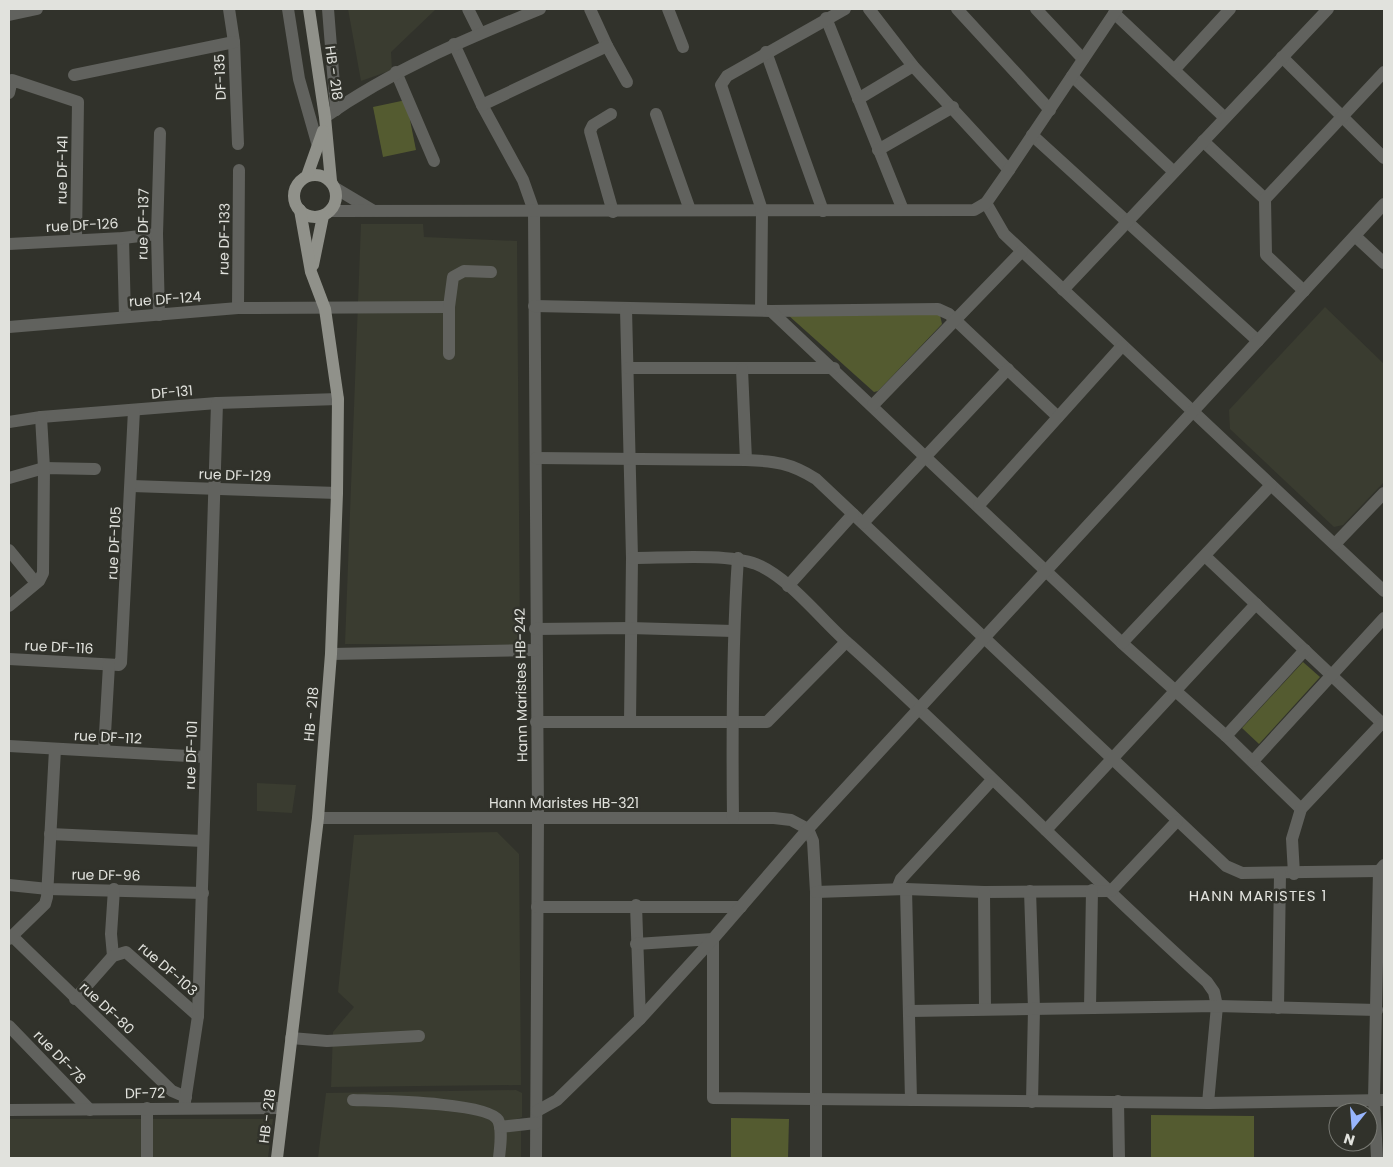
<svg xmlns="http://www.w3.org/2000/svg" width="1393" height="1167" font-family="Poppins,sans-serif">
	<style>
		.built { fill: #3a3c30 }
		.green { fill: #545b30 }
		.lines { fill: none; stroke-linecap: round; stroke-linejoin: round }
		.minor { stroke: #61625e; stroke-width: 12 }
		.major { stroke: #90918a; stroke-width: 12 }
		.labels { text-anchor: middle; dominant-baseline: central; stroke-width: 5; stroke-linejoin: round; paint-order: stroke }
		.street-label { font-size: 14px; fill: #e1e2dd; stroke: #31322b }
		.neighbourhood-label { font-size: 15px; letter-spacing: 1px; fill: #e1e2dd; stroke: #31322b }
	</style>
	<rect width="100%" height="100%" fill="#31322b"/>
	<g class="built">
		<path d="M348,9H436L391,52L392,70L361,81Z"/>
		<path d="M361,224H423L424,237L517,241L520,645L345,644Z"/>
		<path d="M1325,307L1384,364V482L1343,525L1334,527L1230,429L1229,410Z"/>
		<path d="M257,783L296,785L292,813L257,811Z"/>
		<path d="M497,832L519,854L521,1085L331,1087L333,1032L354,1007L338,992L354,835Z"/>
		<path d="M516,1090L522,1093V1117L517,1119V1129L521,1131V1158H318L326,1093Z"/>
		<path d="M9,1119H273L268,1158H9Z"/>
	</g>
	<g class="green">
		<path d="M406,100L416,150L383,157L373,107Z"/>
		<path d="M788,315H940L942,324L878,391L874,392Z"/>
		<path d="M1303,662L1320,677L1259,744L1242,728Z"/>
		<path d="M1151,1115L1254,1116V1158H1151Z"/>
		<path d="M731,1118L789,1119L788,1158H731Z"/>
	</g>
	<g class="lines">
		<g class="minor">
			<path d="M229,9L234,42L238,144"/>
			<path d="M288,9L299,79L318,146"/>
			<path d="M328,9L336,110"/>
			<path d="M468,9L480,33"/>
			<path d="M590,9L607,46L627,82"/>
			<path d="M668,9L683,47"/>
			<path d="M869,9L913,66L1009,170"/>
			<path d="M957,9L1050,110"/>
			<path d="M1036,9L1083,59"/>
			<path d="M1114,13L1225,118"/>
			<path d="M9,15L37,9"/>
			<path d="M826,18L903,210"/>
			<path d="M454,44L482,105L523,180L534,211L538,818L536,1158"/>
			<path d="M766,52L823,211"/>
			<path d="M1282,57L1384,158"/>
			<path d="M1175,69L1230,9"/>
			<path d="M396,72L434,161"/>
			<path d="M74,75L234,42"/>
			<path d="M1072,76L1174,172"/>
			<path d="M9,93L12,80L78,102L76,239"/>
			<path d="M858,99L913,66"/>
			<path d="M482,105L607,46"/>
			<path d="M611,114L593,125L590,131L613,212"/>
			<path d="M656,114L690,210"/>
			<path d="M325,117C392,70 464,40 540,9"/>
			<path d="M1032,135L1258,341"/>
			<path d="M1203,141L1265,199"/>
			<path d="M878,150L953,107"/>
			<path d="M335,188L372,210"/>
			<path d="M986,203L1004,234L1384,591"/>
			<path d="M330,211L974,210L986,203L1009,170L1117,9"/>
			<path d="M1355,236L1384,263"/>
			<path d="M123,238L125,317"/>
			<path d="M9,244L123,238L157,234"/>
			<path d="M1063,290L1328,9"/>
			<path d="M1304,291L1266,255L1265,199L1384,72"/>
			<path d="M534,306L771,311L938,309L949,314L1058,417"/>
			<path d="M238,308L239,170"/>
			<path d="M626,309L632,558L630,722"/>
			<path d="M761,310L762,210L721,85L727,76L845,9"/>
			<path d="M771,311L1122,643L1226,736L1301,809"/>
			<path d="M159,315L157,234L160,133"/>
			<path d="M9,327L238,308L449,307"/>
			<path d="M449,354V307L453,277L464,271L491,272"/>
			<path d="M628,368H834"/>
			<path d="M742,369L746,460"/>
			<path d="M873,405L1022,251"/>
			<path d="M9,422L41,417L217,403L338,399"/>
			<path d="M536,458L746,460C775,461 791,463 816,479L1226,866L1242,873L1379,871"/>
			<path d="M9,478L44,468L95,469"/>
			<path d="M132,486L337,493"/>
			<path d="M979,505L1122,346"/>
			<path d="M863,523L1008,369"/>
			<path d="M1335,544L1384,493"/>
			<path d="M9,550L36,583"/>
			<path d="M1205,556L1384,725"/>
			<path d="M632,558C665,558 728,553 756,564C790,578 822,621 850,645C972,755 1085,872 1207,982L1214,992L1217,1006L1208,1103"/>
			<path d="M788,586L853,514"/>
			<path d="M9,606L39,581L43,573L44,468L41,417"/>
			<path d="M535,629L630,628L733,631"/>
			<path d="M1122,643L1271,485"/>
			<path d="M331,654L536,650"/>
			<path d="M9,659L119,665L121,663L134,410"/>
			<path d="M536,722H767L846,642"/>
			<path d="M1226,736L1305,650"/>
			<path d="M9,746L206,757"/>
			<path d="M104,751L109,665"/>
			<path d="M1253,761L1384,618"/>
			<path d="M318,818H774L791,820L808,829L813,841L816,892V1158"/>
			<path d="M733,818C732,731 732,645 738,558"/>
			<path d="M1046,830L1256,604"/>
			<path d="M50,834L203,841"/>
			<path d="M1294,874L1292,839L1301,809L1382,723"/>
			<path d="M9,885L48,889L203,893"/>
			<path d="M897,889L901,879L992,780"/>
			<path d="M906,889L911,1100"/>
			<path d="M1030,891L1034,1009L1032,1102"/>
			<path d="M816,892L906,889L984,892L1111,891L1177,821"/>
			<path d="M984,892L985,1009"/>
			<path d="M636,905L640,1019"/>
			<path d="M537,907H741"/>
			<path d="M12,936L172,1091L186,1097"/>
			<path d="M9,939L45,904L47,897L55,749"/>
			<path d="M636,944L713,939V1098L1208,1103L1384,1100"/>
			<path d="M113,956L111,934L114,889"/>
			<path d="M75,999L113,956L126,952L198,1016"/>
			<path d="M1090,1008L1092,890"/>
			<path d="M1278,1008L1280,874"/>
			<path d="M910,1011L1217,1006L1377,1010"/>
			<path d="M9,1026L90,1110"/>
			<path d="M291,1038L327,1041L419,1036"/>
			<path d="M353,1100C377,1101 487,1102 498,1120C503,1130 500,1147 499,1158"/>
			<path d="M1118,1101L1119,1158"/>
			<path d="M147,1108V1158"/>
			<path d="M184,1108L198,1016L217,403"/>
			<path d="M9,1110L283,1108"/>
			<path d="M537,1111L557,1100L640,1019L713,939L808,829L1384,204"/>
			<path d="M500,1127L536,1123"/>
			<path d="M1377,1158L1374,1100L1379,871L1384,865"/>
		</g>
		<g class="major">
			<path d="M309,9L325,117L331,181"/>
			<circle cx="315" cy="196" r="21"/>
			<path d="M307,176L323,131"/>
			<path d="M313,265L323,216"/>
			<path d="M277,1158L318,818L331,654L337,493L338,399L325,309L311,272L300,210"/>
		</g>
	</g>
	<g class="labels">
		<g class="street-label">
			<text transform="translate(334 73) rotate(82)">HB - 218</text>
			<text transform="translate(220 77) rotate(-92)">DF-135</text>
			<text transform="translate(62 170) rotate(-89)">rue DF-141</text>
			<text transform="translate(143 224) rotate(-89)">rue DF-137</text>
			<text transform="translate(82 225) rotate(-3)">rue DF-126</text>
			<text transform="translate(224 239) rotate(-89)">rue DF-133</text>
			<text transform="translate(165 299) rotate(-4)">rue DF-124</text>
			<text transform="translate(172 392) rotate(-5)">DF-131</text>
			<text transform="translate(235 475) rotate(2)">rue DF-129</text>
			<text transform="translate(114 543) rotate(-87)">rue DF-105</text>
			<text transform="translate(59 647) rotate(3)">rue DF-116</text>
			<text transform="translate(521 685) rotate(-91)">Hann Maristes HB-242</text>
			<text transform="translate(311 714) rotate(-85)">HB - 218</text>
			<text transform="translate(108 737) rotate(3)">rue DF-112</text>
			<text transform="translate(191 755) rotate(-88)">rue DF-101</text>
			<text x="564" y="803">Hann Maristes HB-321</text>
			<text transform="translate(106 875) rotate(1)">rue DF-96</text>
			<text transform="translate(168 969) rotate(41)">rue DF-103</text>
			<text transform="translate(107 1008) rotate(43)">rue DF-80</text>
			<text transform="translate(60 1057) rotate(46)">rue DF-78</text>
			<text transform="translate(145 1093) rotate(-1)">DF-72</text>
			<text transform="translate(267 1116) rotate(-83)">HB - 218</text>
		</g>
		<g class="neighbourhood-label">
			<text x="1258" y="895">HANN MARISTES 1</text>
		</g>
	</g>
	<rect width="1393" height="1167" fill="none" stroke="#e1e2dd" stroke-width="20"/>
	<g transform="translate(1353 1127) rotate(197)"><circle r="24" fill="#31322b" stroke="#777872"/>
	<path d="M0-4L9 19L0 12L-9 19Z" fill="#98b5fd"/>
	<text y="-8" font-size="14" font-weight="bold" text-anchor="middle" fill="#e1e2dd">N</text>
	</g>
</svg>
